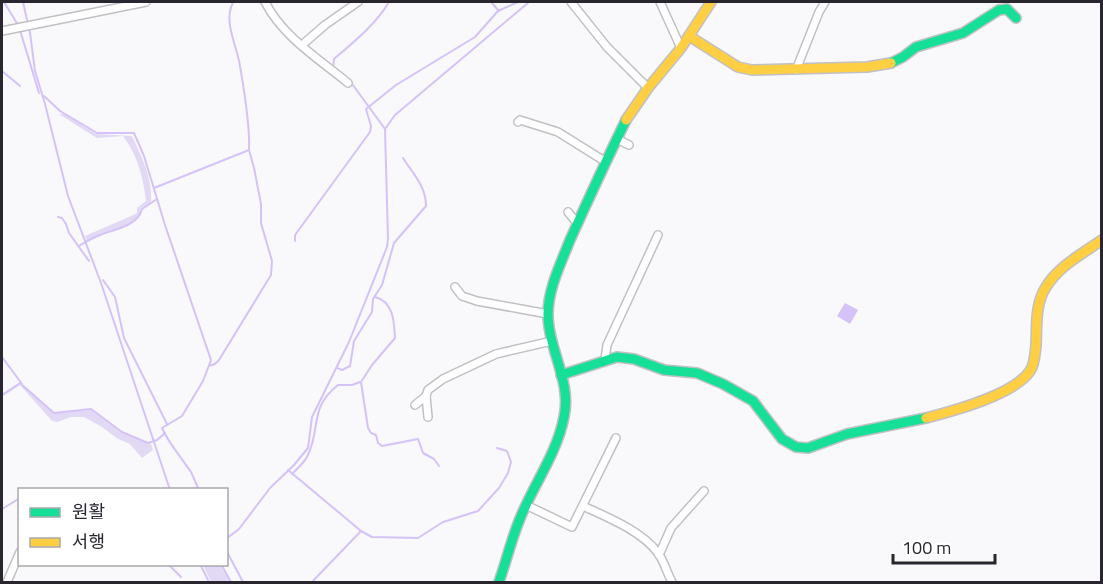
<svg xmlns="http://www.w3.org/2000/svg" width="1103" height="584" font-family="'Titillium Web','Noto Sans KR',sans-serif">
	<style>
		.green { fill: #e2d9f5 }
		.water { fill: #d5c2f8 }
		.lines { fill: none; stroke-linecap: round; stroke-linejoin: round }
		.stream { stroke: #d5c2f8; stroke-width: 2 }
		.street-casing { stroke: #c1c0c5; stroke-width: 10 }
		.fast-casing { stroke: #c1c0c5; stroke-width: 12 }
		.slow-casing { stroke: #c1c0c5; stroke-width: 12 }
		.street { stroke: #fefefe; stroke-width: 7 }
		.fast { stroke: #16e098; stroke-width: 9 }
		.slow { stroke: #ffcf43; stroke-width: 9 }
	</style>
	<rect width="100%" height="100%" fill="#f9f8fa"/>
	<g class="green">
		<path d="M59,114H64L96,134L132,136C141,156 153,178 151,202L141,208C140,210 140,214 139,216C133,227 98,234 87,241L85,236L131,216L137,213V208L146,201C143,177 138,156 123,136L97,138Z"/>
		<path d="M17,384L23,385L53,413L91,410L122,433L151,444L153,450L142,458L130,444L118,439L102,427L84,417H71L57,422L52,421L20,385L2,397Z"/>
		<path d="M203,565H220L230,582H211Z"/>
	</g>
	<path class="water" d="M845,303L858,310L850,324L837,316Z"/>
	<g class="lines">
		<g class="stream">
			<path d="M4,2L18,25"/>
			<path d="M23,2L30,33L35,71L45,104L68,196L101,283L170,490"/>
			<path d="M491,2L499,11"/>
			<path d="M20,30L39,93"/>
			<path d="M2,71L20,86"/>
			<path d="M339,71L333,67L334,59C354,42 376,24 389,2"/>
			<path d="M350,81L385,129"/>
			<path d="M44,96L60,111L97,133H134L144,156L165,225L211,360L203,381L182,416L162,428C169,444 181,457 191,472C194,478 196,484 199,490"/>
			<path d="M154,188L249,150C250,128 244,89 240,66C237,45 223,23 233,2"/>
			<path d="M58,217L62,218L66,224L69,233L89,261"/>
			<path d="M295,241V235L370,132L371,126L366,109L396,85L475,37L498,11L518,2"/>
			<path d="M79,246C85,242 93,238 100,235C115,229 138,226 142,209L157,199"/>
			<path d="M103,280L115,297L124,338L167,424"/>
			<path d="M375,297C394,302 394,322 395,338L372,365L361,382L368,428L371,433L376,435L378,443L382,446L418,439L423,453L434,459L439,466"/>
			<path d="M2,357L22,384"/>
			<path d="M209,366L215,364L219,360L271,275L272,261L261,223V204L254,168L249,150"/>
			<path d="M337,368L342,370L350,366L354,341L372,312L373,299L382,285L394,243L426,206C426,186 413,174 403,158"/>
			<path d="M2,395L20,383L54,413L91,409L122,432L148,443L157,440L165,433"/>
			<path d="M288,470L361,531L372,537L418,538L443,522L478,511L499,488L508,473L511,462L507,451L497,448"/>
			<path d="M292,474C298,468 305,462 308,455C321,427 309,408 338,385H352L360,382"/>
			<path d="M2,509L20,498"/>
			<path d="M226,539L239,529L270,488L294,465L308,448L312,417L349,342L387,247L388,239L385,129L395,115L529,2"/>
			<path d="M226,550L243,582"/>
			<path d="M168,564L181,577"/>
			<path d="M200,564L209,582"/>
			<path d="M221,564L231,582"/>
			<path d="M312,582L361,531"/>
		</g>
		<defs>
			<g id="street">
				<path d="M265,2C283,37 319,59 348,83"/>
				<path d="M571,2L607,47L648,88"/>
				<path d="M660,2L681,48"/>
				<path d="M2,31L146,2"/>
				<path d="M302,45L325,25L358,2"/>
				<path d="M796,70L819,12L825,2"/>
				<path d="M518,122L520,120L558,132L606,162"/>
				<path d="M617,139L629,145"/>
				<path d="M568,212L577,223"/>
				<path d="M455,287L462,296L477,301L548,314"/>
				<path d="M605,359L607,345L658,235"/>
				<path d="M415,405L426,396"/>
				<path d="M428,417L426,396L428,390L443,379L496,354L552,341"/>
				<path d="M526,505L572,527L616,438"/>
				<path d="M583,506C607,517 642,531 658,553C664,561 667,573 672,582"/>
				<path d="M659,555L671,528L704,491"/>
				<path d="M7,582L20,552"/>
			</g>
			<g id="fast">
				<path d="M891,63L903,57L916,47L963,33L999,10L1007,9L1016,18"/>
				<path d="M561,375L617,357L634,359L664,370L697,373L723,384L753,401L782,439L796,447L808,448L847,434L926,418"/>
				<path d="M499,582C506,562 511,541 519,521C532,487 557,454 564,417C572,382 548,349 548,314C548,289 561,263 570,240C588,200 607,159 626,120"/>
			</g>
			<g id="slow">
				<path d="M689,36L738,67L752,70L867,67L891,63"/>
				<path d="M626,120L648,88L681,48L711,2"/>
				<path d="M926,418C953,411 1014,395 1030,371C1035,364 1035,353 1036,345C1037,325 1035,304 1046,287C1059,266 1082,254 1102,240"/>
			</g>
		</defs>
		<use href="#street" class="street-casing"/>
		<use href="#fast" class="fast-casing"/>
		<use href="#slow" class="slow-casing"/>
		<use href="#street" class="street"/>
		<use href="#fast" class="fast"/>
		<use href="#slow" class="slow"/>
	</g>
	<rect width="1103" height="584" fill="none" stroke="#29262f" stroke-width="6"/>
	<rect x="18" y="488" width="210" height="78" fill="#ffffff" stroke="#a9a8ac" stroke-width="1.5"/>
	<rect x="30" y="508" width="30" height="9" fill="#16e098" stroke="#a9a8ac" stroke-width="1.5"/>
	<text x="72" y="518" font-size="18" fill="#29262f">원활</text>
	<rect x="30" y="538" width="30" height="9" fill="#ffcf43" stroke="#a9a8ac" stroke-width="1.5"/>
	<text x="72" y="548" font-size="18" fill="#29262f">서행</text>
	<path d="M893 554v9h102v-9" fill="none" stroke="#29262f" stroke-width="3"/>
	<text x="902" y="554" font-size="18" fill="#29262f" stroke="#ffffff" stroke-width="4.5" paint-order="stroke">100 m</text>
</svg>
